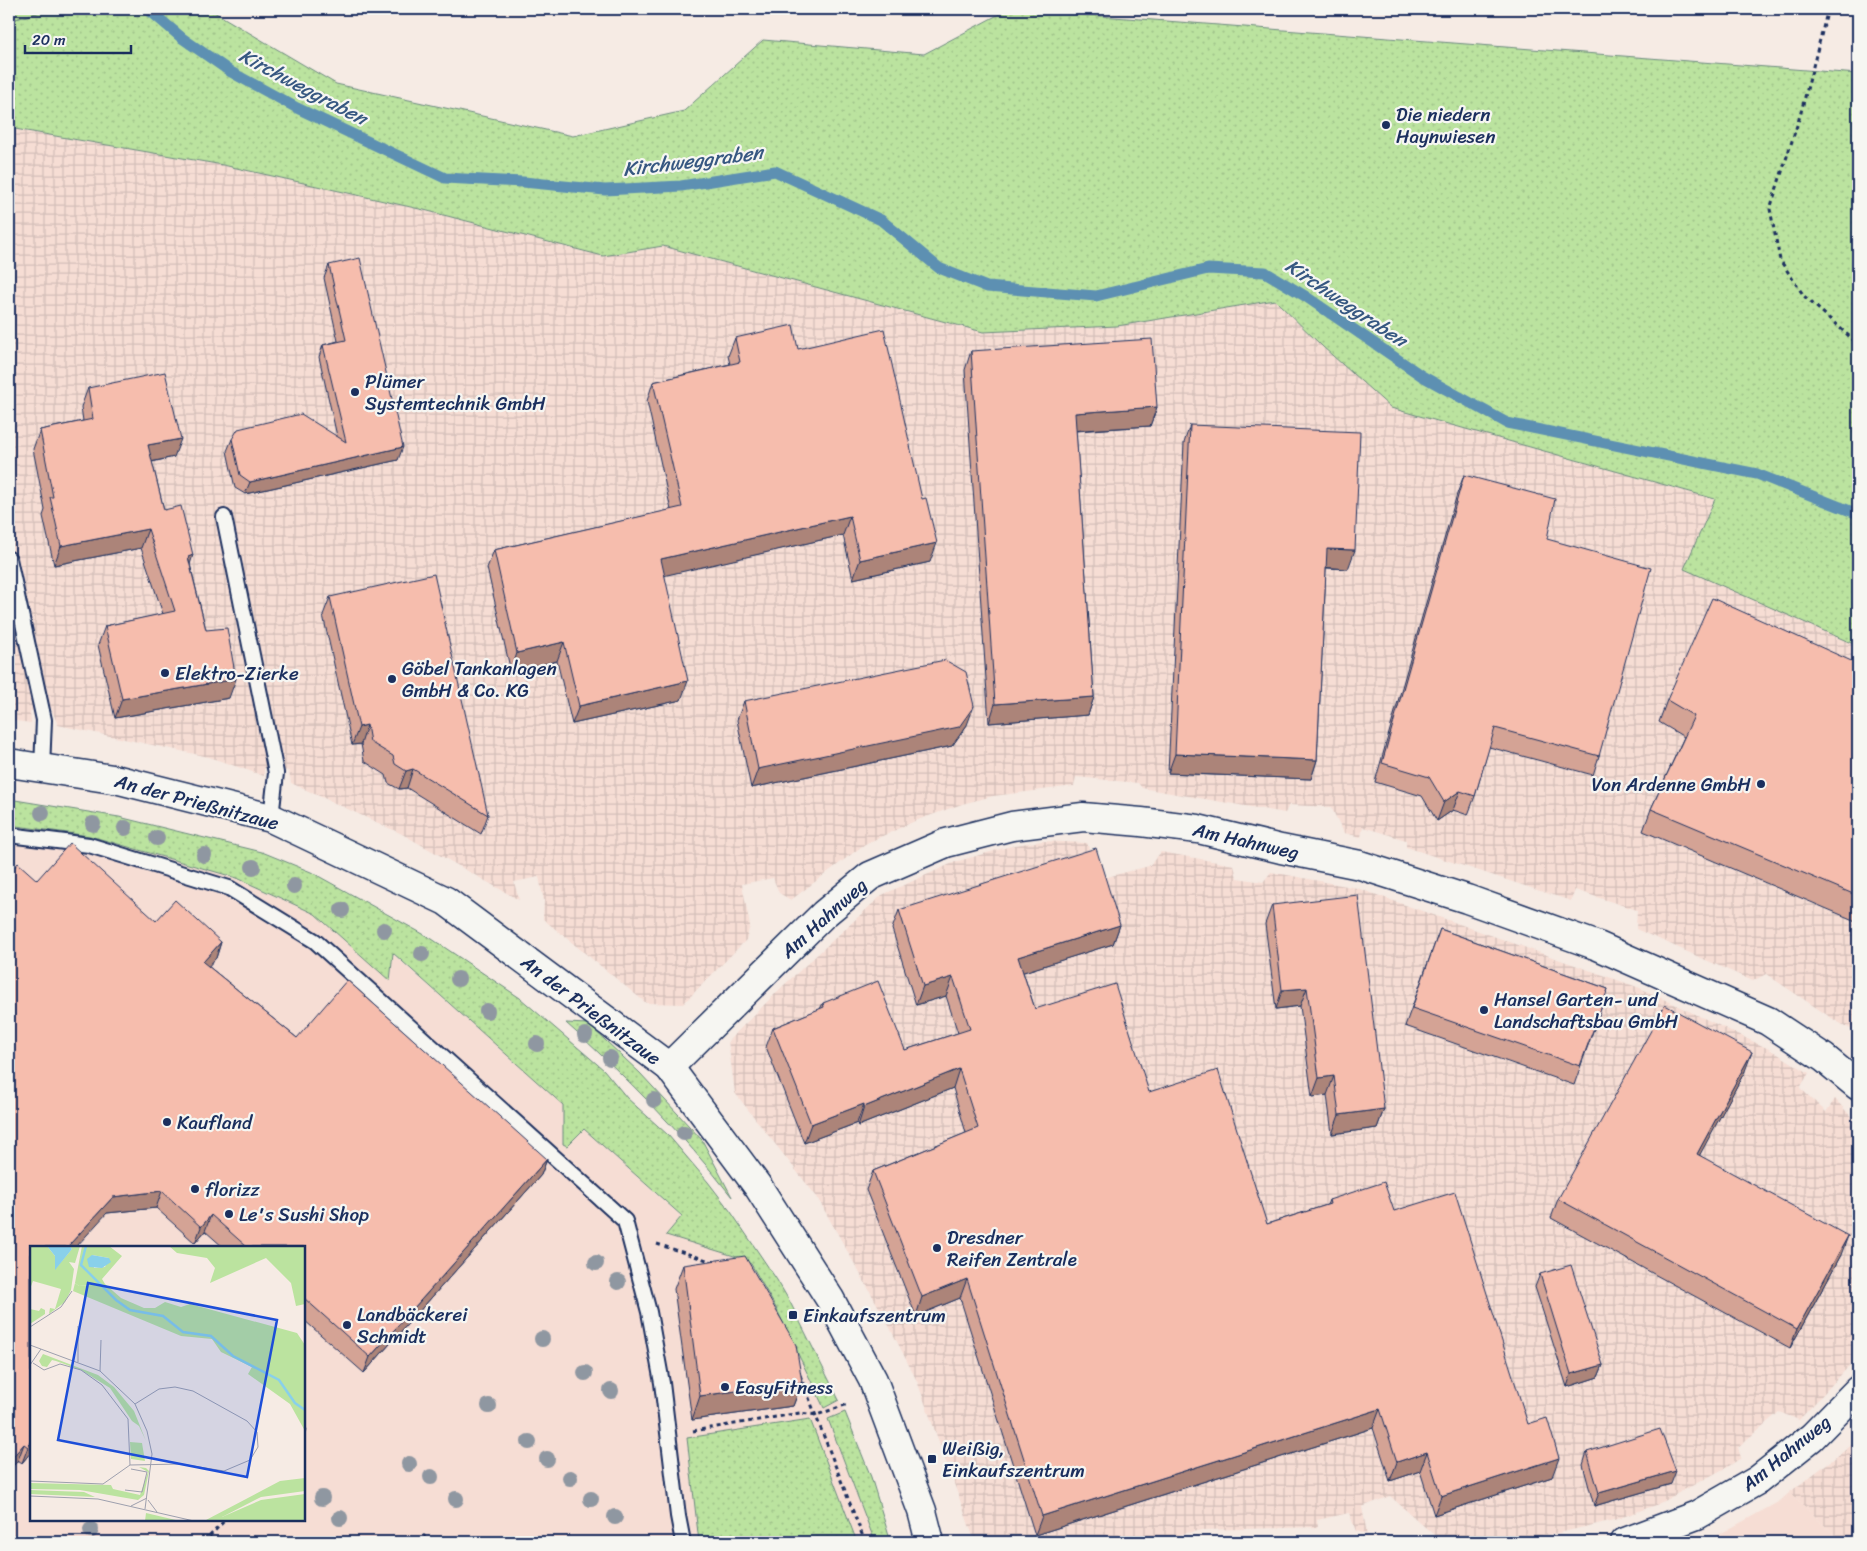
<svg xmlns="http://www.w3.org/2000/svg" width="1867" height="1551" font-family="Sriracha,sans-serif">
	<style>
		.built { fill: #f6ddd4; fill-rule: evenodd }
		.industrial { fill: url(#industrial-grid) }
		.grass { fill: url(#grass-dots); stroke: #6b897e }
		.forest { fill: url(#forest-firs); stroke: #6b897e }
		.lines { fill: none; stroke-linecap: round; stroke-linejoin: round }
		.stream { stroke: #5d90b2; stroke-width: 11 }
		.service-casing { stroke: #1b2f5e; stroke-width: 18 }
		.minor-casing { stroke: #1b2f5e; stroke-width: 31 }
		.tertiary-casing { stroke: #1b2f5e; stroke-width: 31 }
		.path { stroke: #1b2f5e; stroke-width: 3; stroke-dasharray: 4 4; stroke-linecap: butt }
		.service { stroke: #f6f6f2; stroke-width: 14 }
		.minor { stroke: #f6f6f2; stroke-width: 28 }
		.tertiary { stroke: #f6f6f2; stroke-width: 28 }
		.tree { fill: #8f97a1 }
		.wall { fill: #d4a395; stroke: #1b2f5e }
		.shaded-wall { fill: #ac8479; stroke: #1b2f5e }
		.building { fill: #f6bdad; stroke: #1b2f5e }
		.poi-dot { fill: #1b2f5e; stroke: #f6f6f2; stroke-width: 2 }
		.labels { text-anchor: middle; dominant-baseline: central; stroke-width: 4.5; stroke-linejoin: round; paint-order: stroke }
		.poi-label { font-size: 19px; fill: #1b2f5e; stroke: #f6f6f2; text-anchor: start }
		.street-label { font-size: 19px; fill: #1b2f5e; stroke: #f6f6f2 }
		.water-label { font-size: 20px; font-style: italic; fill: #365781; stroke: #f6f6f2 }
		.inset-river { fill: none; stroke: #89d0ea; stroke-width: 2.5 }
		.inset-road { fill: none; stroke: #9ea0ae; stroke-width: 1 }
		.view { fill: #1d4ed8; fill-opacity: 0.15; stroke: #1d4ed8; stroke-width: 2.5 }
		.inset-edge { fill: none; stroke: #1b2f5e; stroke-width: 2.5 }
	</style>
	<defs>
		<pattern id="industrial-grid" width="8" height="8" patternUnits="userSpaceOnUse" patternTransform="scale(1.25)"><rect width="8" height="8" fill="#f6ddd4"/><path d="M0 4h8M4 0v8" fill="none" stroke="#d2beb8"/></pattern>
		<pattern id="grass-dots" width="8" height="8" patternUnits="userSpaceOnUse" patternTransform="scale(1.25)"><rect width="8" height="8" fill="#bbe39f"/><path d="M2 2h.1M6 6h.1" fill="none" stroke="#a0c38b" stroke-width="1.8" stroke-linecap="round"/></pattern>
		<pattern id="forest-firs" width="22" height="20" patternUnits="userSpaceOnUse" patternTransform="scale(1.25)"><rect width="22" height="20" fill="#bbe39f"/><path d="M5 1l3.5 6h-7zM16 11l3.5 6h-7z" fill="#a0c38b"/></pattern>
	</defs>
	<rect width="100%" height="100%" fill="#f6ebe4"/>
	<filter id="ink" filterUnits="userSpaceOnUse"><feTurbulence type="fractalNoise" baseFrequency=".02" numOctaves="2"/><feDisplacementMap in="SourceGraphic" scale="10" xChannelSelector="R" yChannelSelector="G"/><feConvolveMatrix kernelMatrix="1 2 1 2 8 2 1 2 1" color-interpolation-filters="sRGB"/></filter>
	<g filter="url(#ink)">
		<g class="built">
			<path d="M9,825L90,836L237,878L315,914L390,980L392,953L563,1105L567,1146L584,1129L682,1217L666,1234L734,1256L751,1264L776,1308L824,1408L839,1400L845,1412L828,1419L875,1542H857L810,1419L687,1438L699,1542H9ZM31,1247H304V1520H31Z"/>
			<path d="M1790,1492L1842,1542H1703L1720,1534L1780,1501Z"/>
		</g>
		<g class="industrial">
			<path d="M9,128L223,165L424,210L603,256L663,246L983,332L1117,326L1275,300L1323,347L1391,408L1715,499L1685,569L1858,646V1033L1836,1021L1766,974L1753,981L1636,929L1637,910L1575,890L1571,901L1406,847V840L1363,827L1361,837L1344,833L1331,807L1289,805L1285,813L1142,788L1138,783L1076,777L1074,786L993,796L962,804L915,821L865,844L791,900L779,893L773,878L742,884L750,926L746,940L683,1004L646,1003L543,919L544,901L539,877L514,882L519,900L402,834L291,783L289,771L264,768V776L209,757L58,725L51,708L30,711L31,723L9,720Z"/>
			<path d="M1042,841L1087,843L1100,879L1149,866L1161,852L1234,865L1237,878L1263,882L1271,872L1357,888L1640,988L1771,1050L1809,1073L1800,1088L1826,1112L1835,1099L1858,1124V1354L1851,1364L1799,1420L1779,1412L1738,1447L1741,1458L1729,1466L1656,1505L1614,1520L1559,1533L1508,1541L1442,1542L1390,1496L1362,1507L1367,1534L1356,1531L1349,1513L1317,1520L1318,1527L1202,1530L1142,1542H978L974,1539L917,1381L886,1320L817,1197L735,1093L728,1041L783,986L882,895L955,862L1015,845Z"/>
			<path d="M1857,1441L1858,1442V1542H1842L1790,1492Z"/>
		</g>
		<g class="grass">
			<path d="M50,9H209L336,84L573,136L684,111L763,40L924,54L1009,9L1858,74V646L1684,569L1715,499L1391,408L1323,347L1275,300L1117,326L983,332L663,246L603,256L424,210L223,165L9,128V21Z"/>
			<path d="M9,799L119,817L262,852L311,872L432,939L520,998L604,1070L627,1098L668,1135L708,1182L731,1212L777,1280L790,1302L839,1400L824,1408L776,1308L751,1264L734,1256L666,1235L682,1216L584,1129L567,1146L563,1144V1105L393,953L390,981L315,914L237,878L90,836L9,825Z"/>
			<path d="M566,1023L588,1024L640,1073L702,1140L732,1197C682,1133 627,1077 566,1023Z"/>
			<path d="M845,1412L871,1477L889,1536L900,1542H875L828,1419Z"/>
			<path d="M810,1419L857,1542H699L687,1438Z"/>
		</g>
		<path class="forest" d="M9,9H50L9,21Z"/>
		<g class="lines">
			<path class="stream" d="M148,9L182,38L231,72L297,108L445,178L523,182L605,190L681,186L775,171L881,220L939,268L987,287L1096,296L1208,269L1265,272L1305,296L1422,376L1507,423L1757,474L1858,514"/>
			<defs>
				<g id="service">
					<path d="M224,517L276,773L271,818"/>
					<path d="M9,559L44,720L42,768"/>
					<path d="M9,835L89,845L229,888L315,941L625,1221L649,1312L662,1383L678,1516L683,1542"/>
				</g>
				<g id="minor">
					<path d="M669,1067L824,914L870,876L946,843L1012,826L1083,817L1141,822L1198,829L1281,849L1360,865L1467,899L1598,946L1768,1021L1824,1058L1858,1086"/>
					<path d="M1625,1542L1697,1515L1758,1480L1812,1437L1858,1390"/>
				</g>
				<path id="tertiary" d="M9,763L119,780L271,818L446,901L669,1067L759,1188L830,1299L873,1380L922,1511L930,1542"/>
			</defs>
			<use href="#service" class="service-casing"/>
			<use href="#minor" class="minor-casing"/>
			<use href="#tertiary" class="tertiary-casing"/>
			<g class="path">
				<path d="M1828,9L1800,116L1770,209L1780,260L1804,296L1858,344"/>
				<path d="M657,1244L713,1262"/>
				<path d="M800,1375L865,1542"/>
				<path d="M693,1431L800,1413L817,1415L848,1404"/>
				<path d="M304,1432L307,1429"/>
				<path d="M204,1542L225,1520"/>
				<path d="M418,1542L425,1535"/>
			</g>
			<use href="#service" class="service"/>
			<use href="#minor" class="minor"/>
			<use href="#tertiary" class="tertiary"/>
		</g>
		<g class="tree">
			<circle cx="42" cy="813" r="8"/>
			<circle cx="93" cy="824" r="8"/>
			<circle cx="125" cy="828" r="8"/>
			<circle cx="157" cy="838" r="8"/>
			<circle cx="204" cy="855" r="8"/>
			<circle cx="253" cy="867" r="8"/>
			<circle cx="294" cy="886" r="8"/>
			<circle cx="342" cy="910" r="8"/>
			<circle cx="384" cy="930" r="8"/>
			<circle cx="422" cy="954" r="8"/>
			<circle cx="458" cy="979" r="8"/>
			<circle cx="487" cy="1011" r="8"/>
			<circle cx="585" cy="1035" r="8"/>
			<circle cx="537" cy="1044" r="8"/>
			<circle cx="610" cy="1058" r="8"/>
			<circle cx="654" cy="1100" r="8"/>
			<circle cx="684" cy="1133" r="8"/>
			<circle cx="596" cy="1263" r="8"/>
			<circle cx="618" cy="1282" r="8"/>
			<circle cx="542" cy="1339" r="8"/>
			<circle cx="585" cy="1373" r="8"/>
			<circle cx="611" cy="1391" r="8"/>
			<circle cx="489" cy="1406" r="8"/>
			<circle cx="529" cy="1442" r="8"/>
			<circle cx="547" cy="1459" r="8"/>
			<circle cx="409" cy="1464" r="8"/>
			<circle cx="431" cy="1477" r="8"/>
			<circle cx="570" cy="1478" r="8"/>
			<circle cx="322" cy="1498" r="8"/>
			<circle cx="456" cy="1499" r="8"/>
			<circle cx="591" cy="1499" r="8"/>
			<circle cx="615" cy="1517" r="8"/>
			<circle cx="340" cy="1518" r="8"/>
			<circle cx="91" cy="1530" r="8"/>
		</g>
		<g class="wall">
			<path d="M329,265L398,460L245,494L235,488L227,451L232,439L337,436L319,357L323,345L338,341L324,278Z"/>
			<path d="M735,338L798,349L930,562L853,579L843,535L664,575L681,700L572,724L557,661L511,672L487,568L494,550L671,510L647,401L653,382L730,364L728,356Z"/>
			<path d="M971,351L1157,407L1150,426L1076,431L1094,697L1088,715L989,723L965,370Z"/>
			<path d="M88,388L174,457L152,462L164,510L190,564L206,630L229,698L115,718L98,645L105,626L163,614L141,548L54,565L43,516L45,510L33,449L40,430L83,421L81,407Z"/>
			<path d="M1190,425L1348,569L1326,568L1317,760L1311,779L1168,773L1184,443Z"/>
			<path d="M1464,475L1547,539L1599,756L1593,775L1489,747L1475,796L1468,815L1453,810L1437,821L1422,796L1375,782L1457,494Z"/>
			<path d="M330,597L488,815L481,834L407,788L399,789L388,783L386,775L364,761L361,744L352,745L323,615Z"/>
			<path d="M1858,664V922L1643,831L1651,809L1684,737L1659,722L1667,700Z"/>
			<path d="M744,701L967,725L952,746L751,788L737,720Z"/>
			<path d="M9,873L37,880L156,921L221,942L216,958L208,966L297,1038L547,1159L541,1175L364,1373L304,1320V1247H223L205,1231L195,1243L156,1208L107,1213L31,1247V1452L22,1463L18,1460L9,1471Z"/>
			<path d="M1272,905L1384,1109L1377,1128L1332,1134L1327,1095L1312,1097L1300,1006L1276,1009L1265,924Z"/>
			<path d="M899,910L1120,925L1113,944L1023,972L1035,1009L1149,1092L1267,1224L1327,1205L1329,1200L1394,1211L1528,1424L1552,1477L1434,1515L1420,1471L1390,1481L1373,1428L1035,1535L960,1298L916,1316L866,1190L873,1171L966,1133L953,1088L858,1126L857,1123L804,1143L766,1047L773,1028L820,1009L823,1003L905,1050L958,1033L946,996L916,1005L892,929Z"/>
			<path d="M1440,929L1608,989L1574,1085L1405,1026Z"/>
			<path d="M1858,1009V1018L1855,1017Z"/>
			<path d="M1745,1071L1699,1155L1841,1255L1790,1348L1551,1218L1558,1199Z"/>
			<path d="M683,1265L802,1382L793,1406L692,1420L674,1289Z"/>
			<path d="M1540,1274L1603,1365L1598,1377L1567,1387L1535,1287Z"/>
			<path d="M1587,1452L1671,1484L1594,1506L1583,1465Z"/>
		</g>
		<g class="shaded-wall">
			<path d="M1157,407L1150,426L1068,431L1075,413Z"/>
			<path d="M181,439L174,457L141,464L148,445Z"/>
			<path d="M403,447L398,460L245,494L250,482Z"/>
			<path d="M850,516L843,535L654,578L661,559Z"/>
			<path d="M148,529L141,548L54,565L61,546Z"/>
			<path d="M937,543L930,562L853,579L860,560Z"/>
			<path d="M1327,549L1355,550L1348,569L1320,567Z"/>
			<path d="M193,555L187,574L188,557Z"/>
			<path d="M564,642L557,661L511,672L517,653Z"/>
			<path d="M236,679L229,698L115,718L122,699Z"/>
			<path d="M688,681L681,700L572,724L579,706Z"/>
			<path d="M1094,697L1088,715L989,723L995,704Z"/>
			<path d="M974,706L967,725L952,746L751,788L758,769Z"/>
			<path d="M367,725L361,744L352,745L359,727Z"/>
			<path d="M1175,754L1317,760L1311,779L1168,773Z"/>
			<path d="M413,769L407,788L399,789L406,771Z"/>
			<path d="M1460,791L1453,810L1437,821L1444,802Z"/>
			<path d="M1120,925L1113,944L1011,976L1018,957Z"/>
			<path d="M221,942L216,958L197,979L203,962Z"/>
			<path d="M953,977L946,996L916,1005L923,986Z"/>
			<path d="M1307,988L1300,1006L1276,1009L1282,990Z"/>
			<path d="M1752,1052L1745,1071L1690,1173L1697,1154Z"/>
			<path d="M959,1069L953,1088L858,1126L864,1107Z"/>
			<path d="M1334,1076L1327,1095L1312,1097L1319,1078Z"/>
			<path d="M864,1104L857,1123L804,1143L811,1124Z"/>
			<path d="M1384,1109L1377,1128L1332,1134L1339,1115Z"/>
			<path d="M547,1159L541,1175L364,1373L370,1357Z"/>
			<path d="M162,1191L156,1208L107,1213L76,1247H69L70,1244L113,1197Z"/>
			<path d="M211,1215L205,1231L195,1243L201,1227Z"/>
			<path d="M1848,1236L1841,1255L1790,1348L1797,1329Z"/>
			<path d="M967,1279L960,1298L916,1316L922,1297Z"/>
			<path d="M1603,1365L1598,1377L1567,1387L1571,1374Z"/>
			<path d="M802,1382L793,1406L692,1420L700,1396Z"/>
			<path d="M1380,1409L1373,1428L1035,1535L1042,1516Z"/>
			<path d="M31,1442V1452L22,1463L28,1447Z"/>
			<path d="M24,1444L18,1460L9,1471V1461Z"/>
			<path d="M1427,1452L1420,1471L1390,1481L1397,1462Z"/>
			<path d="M1559,1458L1552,1477L1434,1515L1441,1496Z"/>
			<path d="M1676,1471L1671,1484L1594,1506L1599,1493Z"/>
		</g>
		<g class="building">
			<path d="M360,258L403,447L250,482L240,475L232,439L238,429L301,414L346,442L323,345L346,340L329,265Z"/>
			<path d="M793,325L798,349L884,329L922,499L926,498L937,543L860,560L850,516L661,559L688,681L579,706L564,642L517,653L494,550L682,507L653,382L740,362L735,338Z"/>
			<path d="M1152,339L1157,407L1075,413L1094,697L995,704L971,351Z"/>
			<path d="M165,372L181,439L148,445L164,510L181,506L193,555L188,557L206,630L227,628L236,679L122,699L105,626L175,611L148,529L61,546L50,497H53L40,430L93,419L88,388Z"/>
			<path d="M1190,425L1360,432L1355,550L1327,549L1317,760L1175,754Z"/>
			<path d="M1464,475L1555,499L1547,539L1651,568L1599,756L1495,728L1475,796L1460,791L1444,802L1429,777L1382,763Z"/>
			<path d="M434,574L488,815L413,769L406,771L395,764L393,756L370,742L367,725L359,727L330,597Z"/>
			<path d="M1712,598L1858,664V896L1651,809L1694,716L1667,700Z"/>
			<path d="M945,660L966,672L974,706L959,727L758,769L744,701Z"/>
			<path d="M70,843L156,921L175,900L221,942L203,962L297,1038L347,980L547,1159L370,1357L304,1298V1247H247L211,1215L201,1227L162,1191L113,1197L70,1244L72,1247H31V1442L28,1447L24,1444L9,1461V873L18,863L37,880Z"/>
			<path d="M1096,848L1120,925L1018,957L1035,1009L1115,984L1149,1092L1218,1070L1267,1224L1330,1204L1329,1200L1384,1182L1394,1211L1455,1192L1528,1424L1547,1418L1559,1458L1441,1496L1427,1452L1397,1462L1380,1409L1042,1516L967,1279L922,1297L873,1171L978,1128L959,1069L864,1107V1104L811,1124L773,1028L824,1007L823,1003L878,981L905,1050L970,1029L953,977L923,986L899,910Z"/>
			<path d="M1358,895L1384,1109L1339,1115L1334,1076L1319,1078L1307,988L1282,990L1272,905Z"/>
			<path d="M1440,929L1608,989L1580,1066L1412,1008Z"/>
			<path d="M1665,1005L1752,1052L1697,1154L1848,1236L1797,1329L1558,1199Z"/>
			<path d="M745,1256L796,1345L802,1382L700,1396L683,1265Z"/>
			<path d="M1571,1265L1603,1365L1571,1374L1540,1274Z"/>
			<path d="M1660,1429L1676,1471L1599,1493L1587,1452Z"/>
		</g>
	</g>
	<g class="poi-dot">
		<circle cx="1386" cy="125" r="5"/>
		<circle cx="355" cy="392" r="5"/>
		<circle cx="165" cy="673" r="5"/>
		<circle cx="392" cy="679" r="5"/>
		<circle cx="1761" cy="784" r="5"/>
		<circle cx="1484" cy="1010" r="5"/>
		<circle cx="167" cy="1122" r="5"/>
		<circle cx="195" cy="1189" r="5"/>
		<circle cx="229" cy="1214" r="5"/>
		<circle cx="937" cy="1248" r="5"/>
		<rect x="788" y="1310" width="10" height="10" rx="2.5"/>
		<circle cx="347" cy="1325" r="5"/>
		<circle cx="725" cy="1387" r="5"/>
		<rect x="927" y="1454" width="10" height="10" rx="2.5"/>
	</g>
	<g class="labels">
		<g class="poi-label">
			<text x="1396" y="114">Die niedern<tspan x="1396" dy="22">Haynwiesen</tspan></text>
			<text x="365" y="381">Plümer<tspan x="365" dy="22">Systemtechnik GmbH</tspan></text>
			<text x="402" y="668">Göbel Tankanlagen<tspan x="402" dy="22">GmbH &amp; Co. KG</tspan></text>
			<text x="175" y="673">Elektro-Zierke</text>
			<text x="1751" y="784" text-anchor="end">Von Ardenne GmbH</text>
			<text x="1494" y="999">Hansel Garten- und<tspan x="1494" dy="22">Landschaftsbau GmbH</tspan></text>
			<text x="177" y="1122">Kaufland</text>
			<text x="205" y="1189">florizz</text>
			<text x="239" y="1214">Le's Sushi Shop</text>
			<text x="947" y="1237">Dresdner<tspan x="947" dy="22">Reifen Zentrale</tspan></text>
			<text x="357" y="1314">Landbäckerei<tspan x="357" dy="22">Schmidt</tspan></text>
			<text x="803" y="1315">Einkaufszentrum</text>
			<text x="735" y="1387">EasyFitness</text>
			<text x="942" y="1448">Weißig,<tspan x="942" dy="22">Einkaufszentrum</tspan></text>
		</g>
		<g class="street-label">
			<text transform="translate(197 802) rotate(15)">An der Prießnitzaue</text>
			<text transform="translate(1246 841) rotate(13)">Am Hahnweg</text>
			<text transform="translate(824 918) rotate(-42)">Am Hahnweg</text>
			<text transform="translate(591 1010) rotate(37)">An der Prießnitzaue</text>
			<text transform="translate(1786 1453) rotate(-39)">Am Hahnweg</text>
		</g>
		<g class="water-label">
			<text transform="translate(303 87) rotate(28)">Kirchweggraben</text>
			<text transform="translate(693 161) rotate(-7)">Kirchweggraben</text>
			<text transform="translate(1346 303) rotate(34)">Kirchweggraben</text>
		</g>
	</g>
	<g transform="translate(30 1246)">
		<rect width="275" height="275" fill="#f6ebe4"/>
		<path d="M0,0H17L25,10L26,22L42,3L40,0H50L45,17L39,16L44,23L41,44L35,56L19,68L20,62L25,63L31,43L3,35L0,43ZM45,37L49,40L75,38L91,52L114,62H125L135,56L151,61L160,58L267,87L275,99V185L260,158L218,128L222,121L191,106L182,93L151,90L43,45ZM11,62L15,64V68L0,78V63L9,65ZM13,108L68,129L84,141L104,165L116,195L109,180L102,175L80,142L51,124L26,115L22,114L17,121L12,120L9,115ZM100,196L112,197L115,215L101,213ZM109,221L116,222L119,225L114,249L108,254L50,244L0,243V237L81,239L83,243L110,249L118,226ZM275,232V245L231,251L192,271L231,254L275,248V275L176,274L250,235ZM0,244L54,246L65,251L0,248ZM116,267L150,275H115Z" fill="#bbe39f"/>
		<path d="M52,0H79L92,10L72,33L75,38L49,40L45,37ZM62,9L79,12L75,21L64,22ZM139,0H275V58L266,60L261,37L236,12L180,37L185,22L177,12L147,7Z" fill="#bbe39f" fill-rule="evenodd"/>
		<path d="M17,0H40L42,3L25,24V10ZM62,9L79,12L81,16L72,22L59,21L57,13Z" fill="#89d0ea"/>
		<path class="inset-river" d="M56,0L51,19L86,54L100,64L133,70L153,86L181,90L203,110L249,134L265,157L275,164"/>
		<path class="inset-road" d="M0,81L31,61L42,45M0,99L70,125L105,158L117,185L122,208L115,263M48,116V80M3,117L14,124L30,118L51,124L72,139L98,173L100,219M0,119L11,103M70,125L71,94M100,219L151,218L194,225L220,214L228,201L227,186L217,175L163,145L145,141L129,143L105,158M0,235L73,238L100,219M95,244L112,246L117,226L101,223M0,250L68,253L164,275M118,254L127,266M101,260L117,252"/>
		<path class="view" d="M58,37L247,74L217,231L28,194Z"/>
		<rect width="275" height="275" class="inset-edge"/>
	</g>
	<rect width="1867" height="1551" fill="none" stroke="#f6f6f2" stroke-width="30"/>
	<rect x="15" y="15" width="1837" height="1521" fill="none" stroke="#1b2f5e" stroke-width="2" filter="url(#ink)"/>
	<path d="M25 45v8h106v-8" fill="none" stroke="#1b2f5e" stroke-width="2.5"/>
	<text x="32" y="45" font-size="15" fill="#1b2f5e" stroke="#f6f6f2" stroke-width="4" paint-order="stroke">20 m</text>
</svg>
